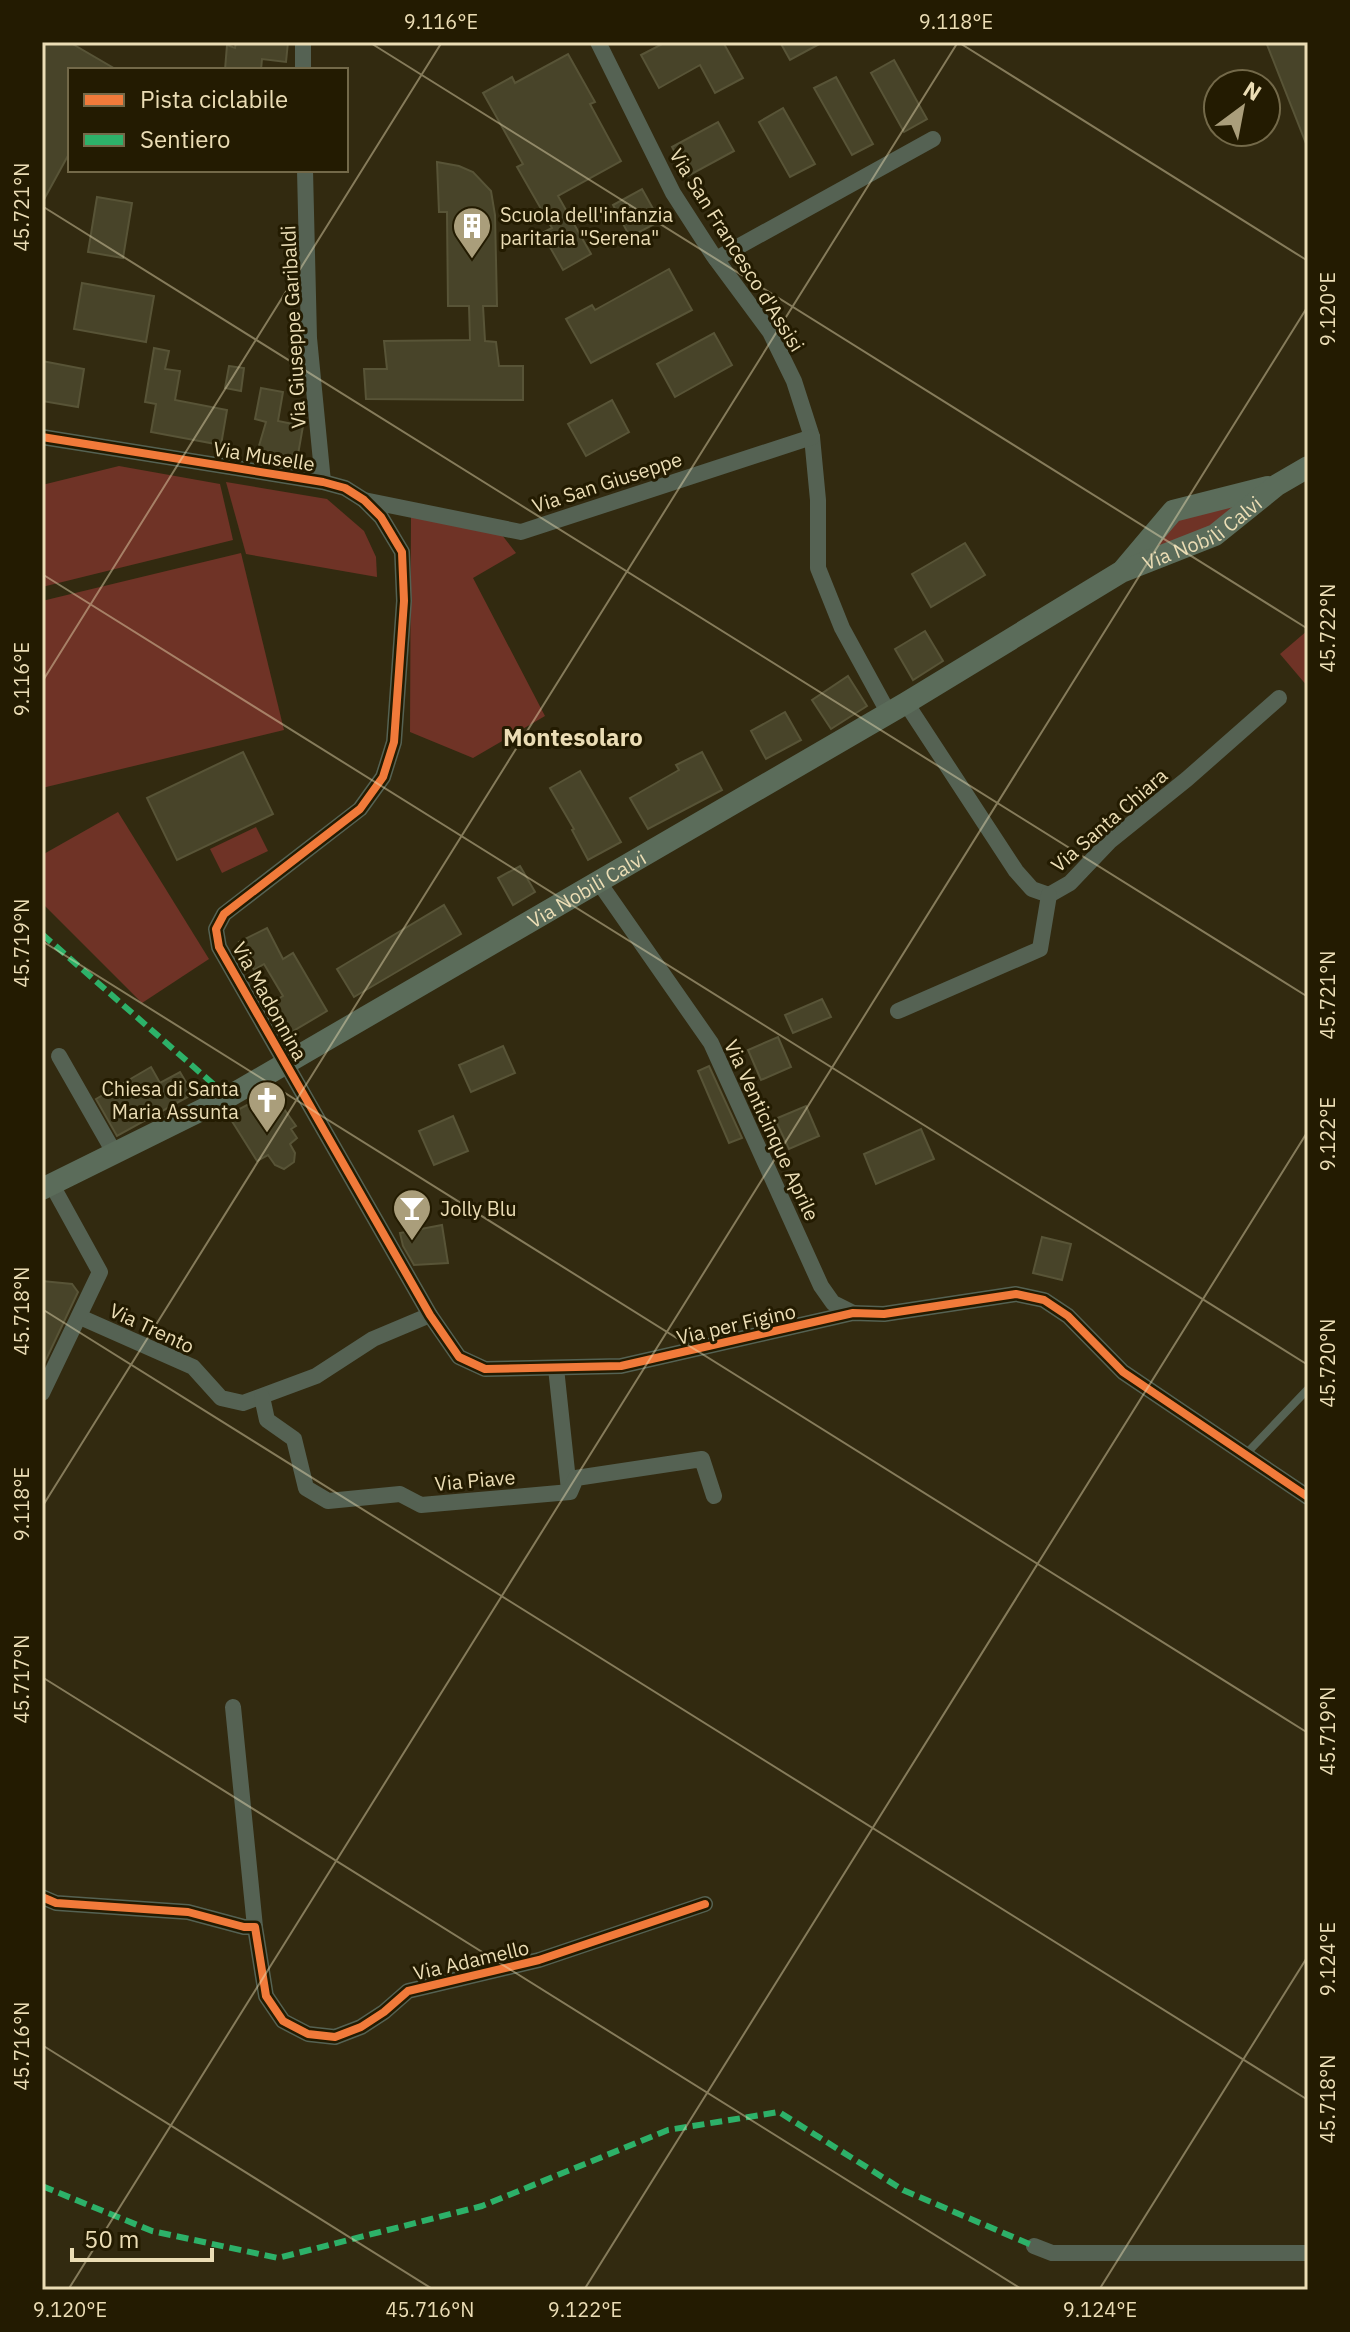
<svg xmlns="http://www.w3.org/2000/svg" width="1350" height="2332" font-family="'IBM Plex Sans',sans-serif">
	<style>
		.green { fill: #6f3326 }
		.building { fill: #484429; stroke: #585437; stroke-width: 2 }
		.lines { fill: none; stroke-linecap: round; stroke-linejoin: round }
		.lane { stroke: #556253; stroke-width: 8 }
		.street { stroke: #556253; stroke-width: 16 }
		.secondary { stroke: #5b6c5a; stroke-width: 22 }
		.quiet { stroke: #2db169; stroke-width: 6; stroke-dasharray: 12 6; stroke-linecap: butt }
		.cycleway-casing { stroke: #231b01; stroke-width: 13 }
		.cycleway { stroke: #f17a3a; stroke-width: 8 }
		.ticks { fill: none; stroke: #ebddb5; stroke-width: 2; stroke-opacity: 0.45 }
		.labels { text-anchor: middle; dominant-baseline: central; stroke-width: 6; stroke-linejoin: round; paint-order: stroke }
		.poi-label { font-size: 20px; fill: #ebddb5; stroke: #231b01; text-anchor: start }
		.street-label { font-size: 20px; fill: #ebddb5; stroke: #231b01 }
		.quarter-label { font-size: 24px; font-weight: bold; fill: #ebddb5; stroke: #231b01 }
		.neatline { fill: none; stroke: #ebddb5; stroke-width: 3 }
		.ticks-label { font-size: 20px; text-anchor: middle; fill: #ebddb5 }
	</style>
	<rect width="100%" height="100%" fill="#322a10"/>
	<g class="green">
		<path d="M119,466L220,484L233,540L42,587V485Z"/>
		<path d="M226,482L327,499L364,531L376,557L377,577L246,554Z"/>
		<path d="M1250,498L1206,531L1142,556L1175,516Z"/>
		<path d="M411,516L502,535L516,553L473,578L545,716L473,758L410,732Z"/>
		<path d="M241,553L284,730L42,788V601Z"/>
		<path d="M1308,630V687L1280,654Z"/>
		<path d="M118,812L209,959L142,1003L42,903V855Z"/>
		<path d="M256,827L268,851L222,873L210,849Z"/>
	</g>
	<g class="building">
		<path d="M46,42H69L117,70H70V152L42,203V50Z"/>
		<path d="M236,42H288L286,62L262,59L261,70H225L227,45L235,48Z"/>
		<path d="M666,42H723L743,78L715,93L700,65L659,88L641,55Z"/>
		<path d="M780,42H823L790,60Z"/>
		<path d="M1266,42H1308V146H1307Z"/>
		<path d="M568,54L595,102L590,104L621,161L558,196L591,254L563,270L542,233L552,228L517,167L523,164L483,93L512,77L515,83Z"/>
		<path d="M894,60L927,119L904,132L871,73Z"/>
		<path d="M836,77L873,144L852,155L814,88Z"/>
		<path d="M783,108L815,164L790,177L759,122Z"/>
		<path d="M718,122L734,151L688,176L672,147Z"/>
		<path d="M437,162L459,166L473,172L491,191L495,215L497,306H483L485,341L496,342L499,366H523V400L366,399L364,369H387L384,341L470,340L469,306H448L447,212H439Z"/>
		<path d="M642,189L660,221L630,237L613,205Z"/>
		<path d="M97,197L132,203L123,258L88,252Z"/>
		<path d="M669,269L692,310L591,363L566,319L592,305L595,310Z"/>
		<path d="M82,283L154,296L146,342L74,329Z"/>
		<path d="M714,333L732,365L675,397L657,364Z"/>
		<path d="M154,348L169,351L165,369L180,371L175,400L227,410L221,445L151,432L156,404L145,402Z"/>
		<path d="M42,361L84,369L78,407L42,401Z"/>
		<path d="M229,366L244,368L241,391L225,388Z"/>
		<path d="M261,388L283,392L278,421L303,426L296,466L256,456L266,422L255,419Z"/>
		<path d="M612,400L629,432L586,456L568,424Z"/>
		<path d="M965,543L985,575L931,607L912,574Z"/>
		<path d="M925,631L943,661L913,680L895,649Z"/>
		<path d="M848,676L867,706L831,729L812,700Z"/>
		<path d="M785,712L801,740L766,759L751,731Z"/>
		<path d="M243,752L273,814L177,860L147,798Z"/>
		<path d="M702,752L722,790L648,829L630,798L679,770L676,765Z"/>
		<path d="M580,771L621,842L588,860L572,830L574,829L550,788Z"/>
		<path d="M520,866L535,892L513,905L498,878Z"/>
		<path d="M444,905L461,934L354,997L337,969Z"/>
		<path d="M267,928L283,959L293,953L327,1011L283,1037L266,1006L283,996L264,964L254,970L239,942Z"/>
		<path d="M822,999L831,1017L793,1033L785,1015Z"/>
		<path d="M778,1037L791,1067L761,1080L748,1050Z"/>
		<path d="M503,1046L515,1073L471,1092L459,1065Z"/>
		<path d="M709,1066L742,1138L729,1143L698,1071Z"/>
		<path d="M151,1067L160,1083L180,1072L193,1094L117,1136L96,1099Z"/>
		<path d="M272,1092L296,1126L291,1129L297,1138L290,1144L295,1153L294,1162L284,1169L275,1165L268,1155L257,1161L228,1115Z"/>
		<path d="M806,1106L819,1136L789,1149L775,1119Z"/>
		<path d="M453,1116L468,1151L434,1165L419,1131Z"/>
		<path d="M921,1129L934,1159L876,1184L864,1154Z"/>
		<path d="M442,1225L448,1263L414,1265L403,1246L400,1233Z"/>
		<path d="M1042,1237L1071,1244L1062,1280L1033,1273Z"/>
		<path d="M42,1281L72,1284L78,1292L42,1368Z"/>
	</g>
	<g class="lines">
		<path class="lane" d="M1245,1455L1308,1389"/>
		<g class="street">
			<path d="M303,42V70"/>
			<path d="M598,42L673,193L713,255L770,332L794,381L812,437L818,500V568L842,628L888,712"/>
			<path d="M305,170L309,338L323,482"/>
			<path d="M716,259L933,139"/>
			<path d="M42,437L323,482L345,488L364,500L381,517L402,552L404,601L394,742L383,777L360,809L224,914L216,929L219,947L430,1315L459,1357L485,1369L621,1366L853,1313L884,1314L1016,1294L1044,1300L1068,1316L1123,1372L1308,1497"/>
			<path d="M364,500L521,532L812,437"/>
			<path d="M906,703L1016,871L1032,889L1049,895"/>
			<path d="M598,881L711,1043L821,1286L833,1303L853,1313"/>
			<path d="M1049,895L1070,883L1110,841L1187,779L1279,698"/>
			<path d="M898,1011L1040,949L1049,895"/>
			<path d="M59,1056L115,1154"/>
			<path d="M80,1317L193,1367L221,1398L243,1403L316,1376L373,1339L430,1315"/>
			<path d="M556,1368L569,1490"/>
			<path d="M42,1393L100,1272L52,1185"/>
			<path d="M262,1397L267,1420L294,1439L306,1488L328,1501L400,1494L421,1505L570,1492L576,1478L702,1459L714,1496"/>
			<path d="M233,1707L255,1927"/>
			<path d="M42,1897L56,1903L188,1912L244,1927H255L266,1996L283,2021L308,2034L335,2037L361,2027L384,2012L408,1991L539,1960L705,1904"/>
			<path d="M1034,2246L1052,2253H1308"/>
		</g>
		<g class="secondary">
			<path d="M1124,569L1173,511L1268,487"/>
			<path id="s1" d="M42,1189L228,1097L906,703L1121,572L1215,535L1277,485L1308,467"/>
		</g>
		<g class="quiet">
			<path d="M42,934L228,1097"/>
			<path d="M42,2186L152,2231L278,2258L482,2206L668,2130L779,2112L903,2190L1034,2246"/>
		</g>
		<defs>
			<g id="cycleway">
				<path d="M42,437L323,482L345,488L364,500L381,517L402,552L404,601L394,742L383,777L360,809L224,914L216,929L219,947L430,1315L459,1357L485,1369L621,1366L853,1313L884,1314L1016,1294L1044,1300L1068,1316L1123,1372L1308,1497"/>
				<path d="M42,1897L56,1903L188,1912L244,1927H255L266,1996L283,2021L308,2034L335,2037L361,2027L384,2012L408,1991L539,1960L705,1904"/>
			</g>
		</defs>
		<use href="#cycleway" class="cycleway-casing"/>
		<use href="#cycleway" class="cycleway"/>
	</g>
	<path class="ticks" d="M369,42L1308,629M958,42L1308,261M42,206L1308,997M42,574L1308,1365M42,682L442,42M42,941L1308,1733M42,1309L1308,2100M42,1507L958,42M42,1677L1023,2290M42,2045L434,2290M68,2290L1308,306M584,2290L1308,1131M1099,2290L1308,1956"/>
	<defs>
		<symbol id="building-pin" viewBox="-11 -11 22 30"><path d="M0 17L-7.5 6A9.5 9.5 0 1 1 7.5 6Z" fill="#aa9e7b" stroke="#231b01"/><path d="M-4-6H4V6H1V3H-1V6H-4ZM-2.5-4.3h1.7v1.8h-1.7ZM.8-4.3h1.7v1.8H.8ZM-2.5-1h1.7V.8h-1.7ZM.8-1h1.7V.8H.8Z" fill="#fff"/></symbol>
		<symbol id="church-pin" viewBox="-11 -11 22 30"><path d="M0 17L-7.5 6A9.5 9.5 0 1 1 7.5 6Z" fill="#aa9e7b" stroke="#231b01"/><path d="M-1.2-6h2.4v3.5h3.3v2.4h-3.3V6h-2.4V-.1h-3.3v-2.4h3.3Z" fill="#fff"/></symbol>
		<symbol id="bar-pin" viewBox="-11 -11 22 30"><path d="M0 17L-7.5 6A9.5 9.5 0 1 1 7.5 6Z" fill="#aa9e7b" stroke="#231b01"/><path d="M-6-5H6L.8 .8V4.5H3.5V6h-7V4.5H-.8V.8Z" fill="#fff"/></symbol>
	</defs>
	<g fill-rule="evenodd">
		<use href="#building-pin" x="450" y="204" width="44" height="60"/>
		<use href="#church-pin" x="245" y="1078" width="44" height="60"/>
		<use href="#bar-pin" x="390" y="1186" width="44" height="60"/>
	</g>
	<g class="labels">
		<g class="poi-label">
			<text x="500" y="214">Scuola dell'infanzia<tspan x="500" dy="23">paritaria "Serena"</tspan></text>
			<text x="239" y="1088" text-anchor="end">Chiesa di Santa<tspan x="239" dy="23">Maria Assunta</tspan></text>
			<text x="440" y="1208">Jolly Blu</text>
		</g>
		<g class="street-label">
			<text transform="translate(737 250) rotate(58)">Via San Francesco d'Assisi</text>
			<text transform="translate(293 327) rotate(-93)">Via Giuseppe Garibaldi</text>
			<text transform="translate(264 456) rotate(9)">Via Muselle</text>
			<text transform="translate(607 482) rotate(-18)">Via San Giuseppe</text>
			<text stroke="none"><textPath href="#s1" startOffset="1334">Via Nobili Calvi</textPath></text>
			<text transform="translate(1109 820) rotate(-41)">Via Santa Chiara</text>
			<text stroke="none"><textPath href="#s1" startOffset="622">Via Nobili Calvi</textPath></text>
			<text transform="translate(270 1001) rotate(61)">Via Madonnina</text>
			<text transform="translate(772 1130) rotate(65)">Via Venticinque Aprile</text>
			<text transform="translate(736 1324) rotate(-13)">Via per Figino</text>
			<text transform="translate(152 1328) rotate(25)">Via Trento</text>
			<text transform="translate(475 1480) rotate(-5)">Via Piave</text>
			<text transform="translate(471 1960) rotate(-13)">Via Adamello</text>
		</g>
		<g class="quarter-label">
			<text x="573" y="737">Montesolaro</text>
		</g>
	</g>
	<rect width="1350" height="2332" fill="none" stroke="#231b01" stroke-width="88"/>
	<rect x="68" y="68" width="280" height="104" fill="#231b01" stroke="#736949" stroke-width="2"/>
	<rect x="84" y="94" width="40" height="12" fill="#f17a3a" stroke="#736949" stroke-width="2"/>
	<text x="140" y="108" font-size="24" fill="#ebddb5">Pista ciclabile</text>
	<rect x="84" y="134" width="40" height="12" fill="#2db169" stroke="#736949" stroke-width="2"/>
	<text x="140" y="148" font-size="24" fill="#ebddb5">Sentiero</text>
	<g transform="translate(1242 108) rotate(32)"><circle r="38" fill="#231b01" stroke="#736949" stroke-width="2"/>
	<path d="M0-6L14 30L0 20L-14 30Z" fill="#aa9e7b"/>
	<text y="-12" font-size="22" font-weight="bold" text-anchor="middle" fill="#ebddb5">N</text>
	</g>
	<path d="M72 2248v12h140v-12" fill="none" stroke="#ebddb5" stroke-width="4"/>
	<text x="84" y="2248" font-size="24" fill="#ebddb5" stroke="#231b01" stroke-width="6" paint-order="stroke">50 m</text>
	<rect x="44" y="44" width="1262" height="2244" class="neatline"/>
	<g class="ticks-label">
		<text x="441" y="29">9.116°E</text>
		<text x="956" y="29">9.118°E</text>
		<text transform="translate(22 207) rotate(-90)" y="7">45.721°N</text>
		<text transform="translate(1328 309) rotate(-90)" y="7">9.120°E</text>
		<text transform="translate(1328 628) rotate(-90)" y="7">45.722°N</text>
		<text transform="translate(22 679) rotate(-90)" y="7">9.116°E</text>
		<text transform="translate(22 943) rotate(-90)" y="7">45.719°N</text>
		<text transform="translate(1328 995) rotate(-90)" y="7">45.721°N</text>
		<text transform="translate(1328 1134) rotate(-90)" y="7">9.122°E</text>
		<text transform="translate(22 1311) rotate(-90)" y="7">45.718°N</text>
		<text transform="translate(1328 1363) rotate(-90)" y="7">45.720°N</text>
		<text transform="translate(22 1504) rotate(-90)" y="7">9.118°E</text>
		<text transform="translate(22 1679) rotate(-90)" y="7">45.717°N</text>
		<text transform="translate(1328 1731) rotate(-90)" y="7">45.719°N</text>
		<text transform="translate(1328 1959) rotate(-90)" y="7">9.124°E</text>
		<text transform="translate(22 2046) rotate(-90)" y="7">45.716°N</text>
		<text transform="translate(1328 2099) rotate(-90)" y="7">45.718°N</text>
		<text x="70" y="2317">9.120°E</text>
		<text x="430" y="2317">45.716°N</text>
		<text x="585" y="2317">9.122°E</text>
		<text x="1100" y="2317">9.124°E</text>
	</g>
</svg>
